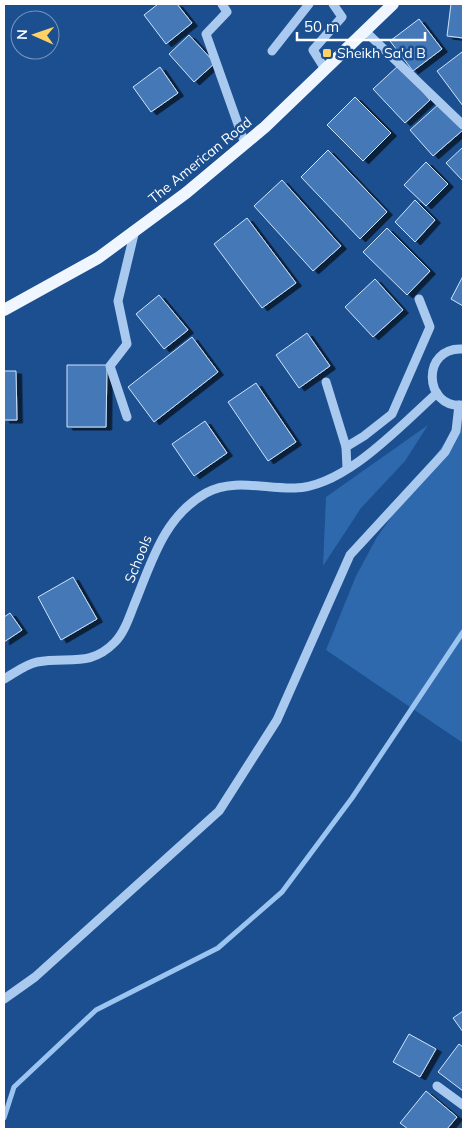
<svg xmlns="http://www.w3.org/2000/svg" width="467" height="1133" font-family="Mulish,sans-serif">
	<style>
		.green { fill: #2e69ad }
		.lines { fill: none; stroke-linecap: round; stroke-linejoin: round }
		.stream { stroke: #9cc4f0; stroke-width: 5 }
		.building { fill: #4478b7; stroke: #cfe3fa; filter: url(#shadow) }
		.minor { stroke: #a9c9ee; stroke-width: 9 }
		.major { stroke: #f0f6ff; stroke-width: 12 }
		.poi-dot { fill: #ffd166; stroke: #1b4f8f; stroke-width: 2 }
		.labels { text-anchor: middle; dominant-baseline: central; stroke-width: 5; stroke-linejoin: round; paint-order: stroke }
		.poi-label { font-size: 14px; fill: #fff; stroke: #1b4f8f; text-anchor: start }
		.street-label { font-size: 14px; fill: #fff; stroke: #1b4f8f }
	</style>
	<defs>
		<filter id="shadow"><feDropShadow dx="5.5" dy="3" stdDeviation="0" flood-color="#0009"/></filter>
	</defs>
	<rect width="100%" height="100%" fill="#1b4f8f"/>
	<g class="green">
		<path d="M463,417V743L326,650L356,576L377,537Z"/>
		<path d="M428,425L405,461L361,508L323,566L326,497Z"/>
	</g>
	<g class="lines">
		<path class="stream" d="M4,1118L14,1087L96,1010L218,948L282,892L352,798L463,632"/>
	</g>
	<g class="building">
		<path d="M158,4H177L192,23L166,44L144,15Z"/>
		<path d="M451,4H463V38L447,36Z"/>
		<path d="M419,19L442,49L413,71L390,41Z"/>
		<path d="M189,35L215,63L194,82L169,54Z"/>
		<path d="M462,52L463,54V106L437,71Z"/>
		<path d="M399,65L430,100L405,123L373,89Z"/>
		<path d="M160,67L178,93L151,112L133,87Z"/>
		<path d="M355,97L391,133L363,161L327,125Z"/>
		<path d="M440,103L463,130L433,156L410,130Z"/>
		<path d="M463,147V181L446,163Z"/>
		<path d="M328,150L387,212L360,239L301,177Z"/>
		<path d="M426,162L448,184L426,206L404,185Z"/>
		<path d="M282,180L341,246L313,271L254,206Z"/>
		<path d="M415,200L435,220L415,242L395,222Z"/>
		<path d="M247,218L296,283L262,308L214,244Z"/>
		<path d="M387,228L430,271L407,295L363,252Z"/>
		<path d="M463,276V306L451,299Z"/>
		<path d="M375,279L403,310L373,337L345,307Z"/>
		<path d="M159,295L188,330L164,349L136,314Z"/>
		<path d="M307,333L330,366L299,388L276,355Z"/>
		<path d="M192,337L218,372L154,422L128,387Z"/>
		<path d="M67,365H107L106,427H67Z"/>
		<path d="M4,371H16L17,420H4Z"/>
		<path d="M256,383L296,442L268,461L228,402Z"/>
		<path d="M205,421L227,453L194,476L172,444Z"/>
		<path d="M73,577L97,619L61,640L38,597Z"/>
		<path d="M10,613L22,630L4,642V617Z"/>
		<path d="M463,1011V1032L453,1018Z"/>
		<path d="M409,1034L436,1049L420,1077L393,1062Z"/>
		<path d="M459,1044L463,1047V1091L438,1072Z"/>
		<path d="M426,1091L457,1117L447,1129H408L400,1123Z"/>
	</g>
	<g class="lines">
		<g class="minor">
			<path d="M222,4L227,12L206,34L245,144"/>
			<path d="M365,31L463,125"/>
			<path d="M272,51L309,4"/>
			<path d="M325,69L313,50L342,17L333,4"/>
			<path d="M463,349C421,346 423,409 463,405"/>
			<path d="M326,382L346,447"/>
			<path d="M127,417L110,366L127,344L118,301L135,230"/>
			<path d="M347,468L346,447L364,436L392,414L430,327L419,299"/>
			<path d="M4,679C13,674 26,664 37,662C68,656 90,668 115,642C124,633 129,618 134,605C151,564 163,517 206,493C233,478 265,489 295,488C345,487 401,425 437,393"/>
			<path d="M4,999L35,977L219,811L277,720L350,555L445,452L456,431L459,405"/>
			<path d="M437,1086L463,1105"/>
		</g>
		<path class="major" d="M4,310L98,258L186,193L265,127L393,4"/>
	</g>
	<rect class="poi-dot" x="322" y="48" width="10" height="10" rx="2.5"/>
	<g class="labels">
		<g class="poi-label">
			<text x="337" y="53">Sheikh Sa'd B</text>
		</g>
		<g class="street-label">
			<text transform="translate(200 160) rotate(-39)">The American Road</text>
			<text transform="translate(138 559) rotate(-68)">Schools</text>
		</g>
	</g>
	<rect width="467" height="1133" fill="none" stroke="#ffffff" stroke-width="10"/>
	<g transform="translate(35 35) rotate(272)"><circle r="24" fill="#1b4f8f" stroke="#7695bc"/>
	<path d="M0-4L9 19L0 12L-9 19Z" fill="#ffd166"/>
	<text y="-8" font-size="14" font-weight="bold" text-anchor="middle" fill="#ffffff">N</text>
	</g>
	<path d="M297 32v8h128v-8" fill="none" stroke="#ffffff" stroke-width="2.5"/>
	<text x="304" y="32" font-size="15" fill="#ffffff" stroke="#1b4f8f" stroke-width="4" paint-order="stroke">50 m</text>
</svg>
